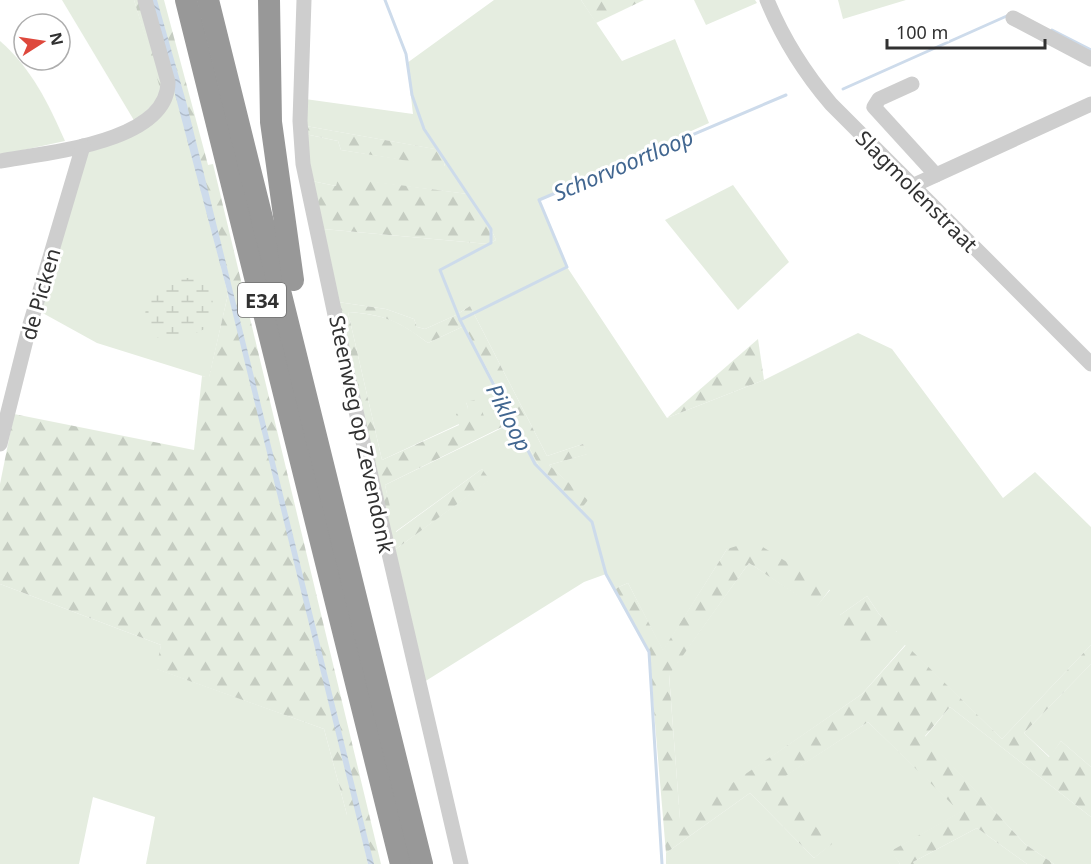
<svg xmlns="http://www.w3.org/2000/svg" width="1091" height="864" font-family="'Noto Sans',sans-serif">
	<style>
		.grass { fill: #e5ede0; fill-rule: evenodd }
		.forest { fill: url(#forest-firs) }
		.wetland { fill: url(#wetland-marsh) }
		.water { fill: url(#water-waves) }
		.lines { fill: none; stroke-linecap: round; stroke-linejoin: round }
		.stream { stroke: #cddbeb; stroke-width: 3 }
		.minor { stroke: #cecece; stroke-width: 15 }
		.highway { stroke: #989898; stroke-width: 22 }
		.labels { text-anchor: middle; dominant-baseline: central; stroke-width: 6; stroke-linejoin: round; paint-order: stroke }
		.shield { fill: #fff; stroke: #6f6f6f; stroke-width: 1.5 }
		.shield-label { font-size: 20px; font-weight: bold; fill: #313131 }
		.street-label { font-size: 21px; fill: #313131; stroke: #fff }
		.water-label { font-size: 22px; font-style: italic; fill: #416690; stroke: #fff }
	</style>
	<defs>
		<pattern id="forest-firs" width="22" height="20" patternUnits="userSpaceOnUse" patternTransform="scale(1.5)"><rect width="22" height="20" fill="#e5ede0"/><path d="M5 1l3.5 6h-7zM16 11l3.5 6h-7z" fill="#c5ccc1"/></pattern>
		<pattern id="wetland-marsh" width="20" height="14" patternUnits="userSpaceOnUse" patternTransform="scale(1.5)"><rect width="20" height="14" fill="#e5ede0"/><path d="M1 5h8M5 5V1M11 12h8M15 12V8" fill="none" stroke="#c5ccc1"/></pattern>
		<pattern id="water-waves" width="16" height="10" patternUnits="userSpaceOnUse" patternTransform="scale(1.5)"><rect width="16" height="10" fill="#cddbeb"/><path d="M0 5q4-4 8 0t8 0" fill="none" stroke="#b0bcca"/></pattern>
	</defs>
	<rect width="100%" height="100%" fill="#fff"/>
	<g class="grass">
		<path d="M62,0H134L163,94L135,122Z"/>
		<path d="M494,0H581L622,61L675,39L709,123L539,200L567,267L667,418L764,380L858,333L892,349L1003,498L1035,472L1091,527V645L1002,739L905,645L862,694L680,820L669,674L749,563L816,607L830,590L727,549L663,651L628,583L614,589L606,574L584,582L424,682L392,552L489,480L482,469L395,532L385,485L506,426H487L466,402L468,408L459,424L382,460L348,312C385,315 398,320 428,343L464,326L539,466L581,509L587,500L549,465L587,454L583,444L547,456L470,306L456,315L425,329L417,327L414,319L386,309L338,302L323,229L488,244L496,240L491,229L468,194L339,178L336,186L312,181L305,134L338,141L341,150L445,166L440,150L306,126L305,99L413,114L407,63ZM867,596L879,614L897,632L840,615Z"/>
		<path d="M694,0H755L757,3L706,25Z"/>
		<path d="M838,0H906L843,19Z"/>
		<path d="M0,41C32,69 48,103 65,141L0,155Z"/>
		<path d="M174,86L228,294L209,378L97,343L39,311L87,153L168,105Z"/>
		<path d="M733,185L789,262L738,310L665,220Z"/>
		<path d="M0,584L161,645L157,669L324,729L347,815L357,814L368,864H146L155,817L93,797L79,864H0Z"/>
		<path d="M1091,664V767L1061,741L1050,757L1024,733Z"/>
		<path d="M950,707L1091,817V864H1054L1025,844L925,737Z"/>
		<path d="M868,722L961,812L892,851L900,864H666V853L750,793L814,858L831,844L774,783Z"/>
		<path d="M977,828L1027,864H914L913,862Z"/>
	</g>
	<g class="forest">
		<path d="M134,0H142L163,77L160,88Z"/>
		<path d="M150,0H164L208,165L213,164L381,864H368L357,815H347L324,729L156,669L161,645L0,584V484L14,414L194,450L202,376L209,377L228,294Z"/>
		<path d="M581,0H644L596,23Z"/>
		<path d="M306,126L441,150L445,167L341,150L338,141L305,134Z"/>
		<path d="M338,177L468,194L491,229L496,240L488,244L323,229L312,181L336,186Z"/>
		<path d="M338,302L386,309L414,319L417,327L425,329L456,315L470,306L547,456L583,444L588,454L549,465L588,500L581,509L539,466L464,326L428,343C398,321 386,315 348,312L382,460L459,425L456,414L468,408L466,402L478,399L487,425L503,418L506,425L385,485L396,532L482,469L490,480L392,552Z"/>
		<path d="M758,339L764,380L667,418Z"/>
		<path d="M753,541L830,589L816,608L749,563L669,675L680,819L862,694L906,645L1002,739L1091,645V664L1024,733L1049,757L1061,741L1091,767V817L950,707L925,736L1025,844L1054,864H1027L977,828L913,862L914,864H900L891,851L960,812L868,722L775,783L832,844L814,858L750,793L666,853L649,652L614,589L628,583L663,650L727,549Z"/>
		<path d="M867,596L879,614L897,631L857,661L840,615Z"/>
	</g>
	<path class="wetland" d="M193,278C217,284 217,312 205,329C200,331 177,341 174,341C132,341 141,290 170,280C177,278 186,278 193,278Z"/>
	<path class="water" d="M150,0H157L187,105L374,864H368L228,294Z"/>
	<g class="lines">
		<g class="stream">
			<path d="M385,0L406,54L412,95L424,129L491,229V243L440,270L460,320L535,464L592,522L606,574L649,652L662,864"/>
			<path d="M1052,30L1091,50"/>
			<path d="M843,89L1009,15"/>
			<path d="M460,320L567,267L539,200L786,95"/>
		</g>
		<g class="minor">
			<path d="M304,0L300,121L303,164L349,381L461,864"/>
			<path d="M767,0C783,39 803,71 831,104L1091,364"/>
			<path d="M1013,18L1091,59"/>
			<path d="M912,84L879,99L874,107L936,175"/>
			<path d="M0,161C44,153 168,143 168,82L145,0"/>
			<path d="M912,186L1091,104"/>
			<path d="M0,444L29,328L83,146"/>
		</g>
		<g class="highway">
			<path d="M186,0L401,864"/>
			<path d="M208,0L422,864"/>
			<path d="M269,0L271,122L293,280"/>
		</g>
	</g>
	<g class="labels">
		<rect class="shield" x="238" y="283" width="48" height="34" rx="4.5"/>
		<g class="shield-label">
			<text x="262" y="300">E34</text>
		</g>
		<g class="street-label">
			<text transform="translate(917 191) rotate(45)">Slagmolenstraat</text>
			<text transform="translate(40 294) rotate(-74)">de Picken</text>
			<text transform="translate(362 434) rotate(78)">Steenweg op Zevendonk</text>
		</g>
		<g class="water-label">
			<text transform="translate(623 164) rotate(-23)">Schorvoortloop</text>
			<text transform="translate(510 417) rotate(63)">Pikloop</text>
		</g>
	</g>
	<g transform="translate(42 42) rotate(78)"><circle r="28" fill="#ffffff" stroke="#adadad" stroke-width="1.5"/>
	<path d="M0-4.5L10 22L0 15L-10 22Z" fill="#de483c"/>
	<text y="-9" font-size="16" font-weight="bold" text-anchor="middle" fill="#313131">N</text>
	</g>
	<path d="M887 39v9h158v-9" fill="none" stroke="#313131" stroke-width="3"/>
	<text x="896" y="39" font-size="18" fill="#313131" stroke="#ffffff" stroke-width="4.5" paint-order="stroke">100 m</text>
</svg>
